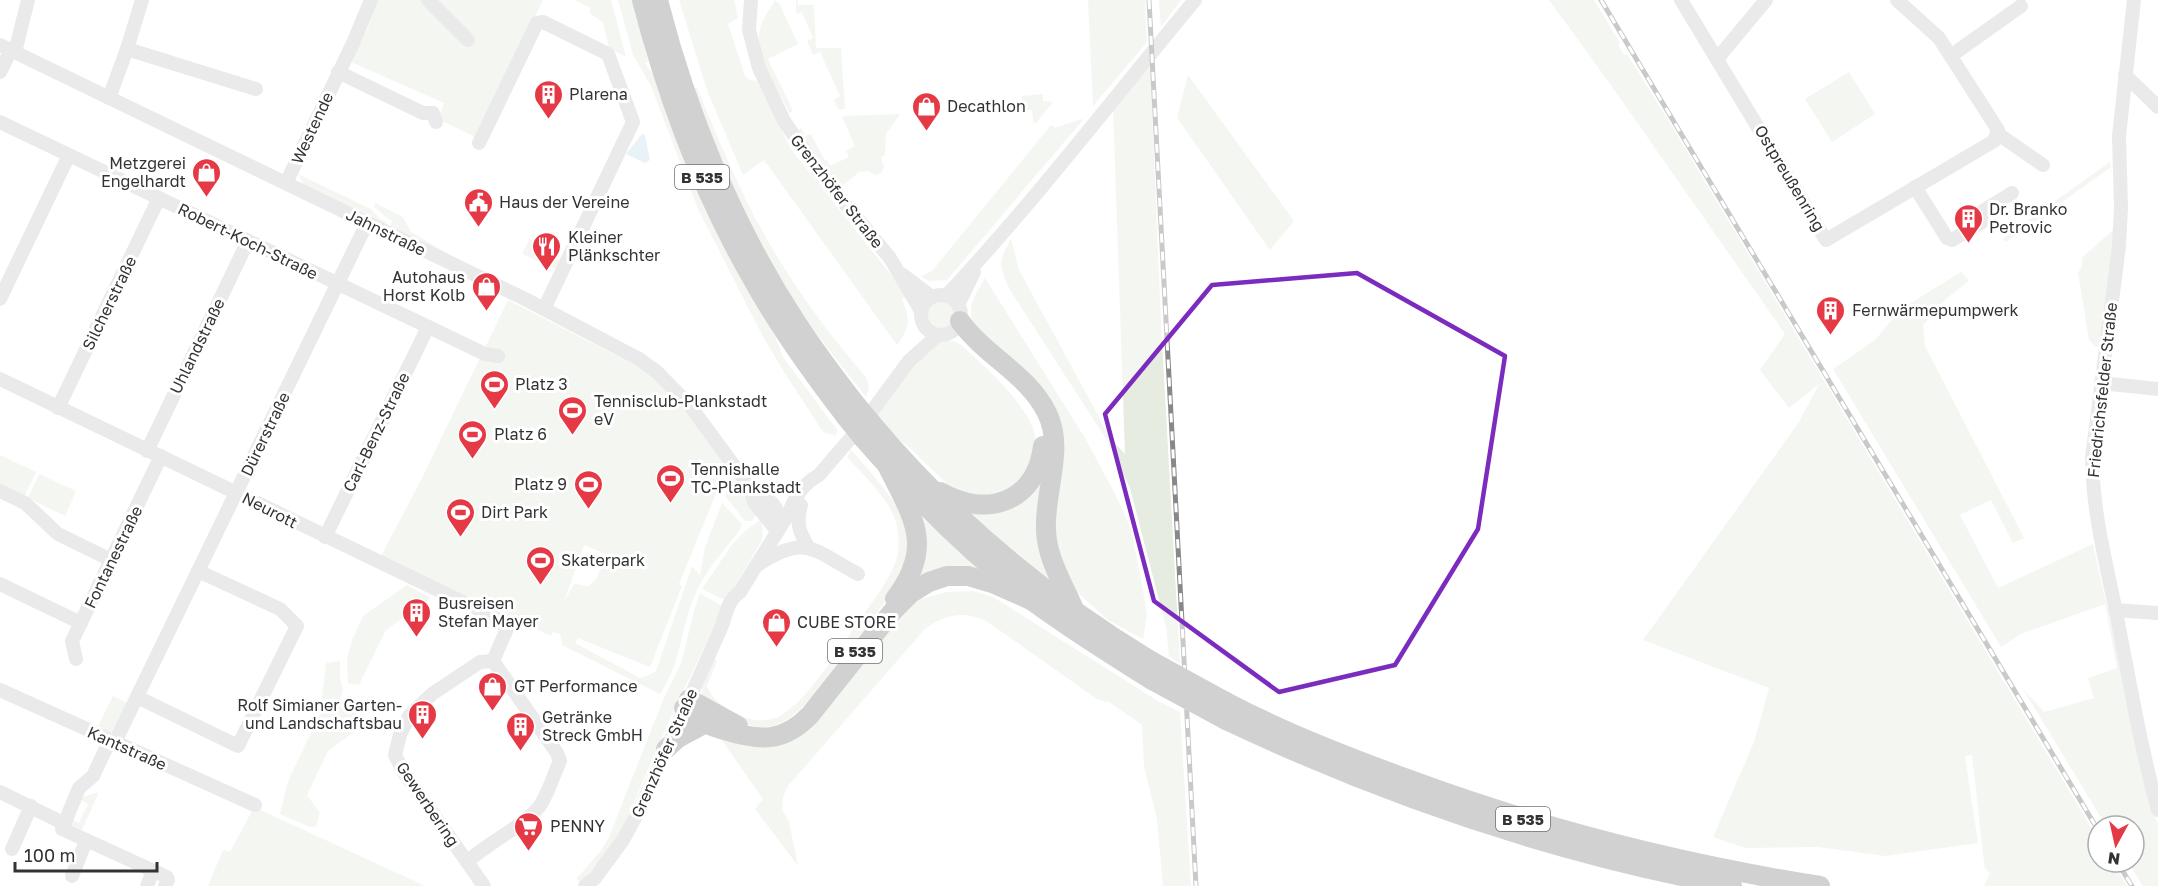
<svg xmlns="http://www.w3.org/2000/svg" width="2158" height="886" font-family="'Golos Text',sans-serif">
	<style>
		.green { fill: #e6ecdf; fill-rule: evenodd }
		.water { fill: #cfe2ee }
		.lines { fill: none; stroke-linecap: round; stroke-linejoin: round }
		.minor { stroke: #d0d0d0; stroke-width: 14 }
		.highway { stroke: #9a9a9a; stroke-width: 20 }
		.rail-casing { stroke: #888; stroke-width: 5 }
		.rail { stroke: #fff; stroke-width: 3; stroke-dasharray: 9; stroke-linecap: butt }
		.highway-bridge { stroke: #9a9a9a; stroke-width: 20 }
		.marked { fill: none; stroke: #7b2cbf; stroke-width: 4.5; stroke-linejoin: round }
		.labels { text-anchor: middle; dominant-baseline: central; stroke-width: 6; stroke-linejoin: round; paint-order: stroke }
		.shield { fill: #fff; stroke: #707070; stroke-width: 1.5 }
		.shield-label { font-size: 15px; font-weight: bold; fill: #333 }
		.poi-label { font-size: 16px; fill: #333; stroke: #fff; text-anchor: start }
		.street-label { font-size: 16px; fill: #333; stroke: #fff }
	</style>
	<rect width="100%" height="100%" fill="#fff"/>
	<g class="green">
		<path d="M377,0H543L477,138L438,119L444,103L351,62L368,28Z"/>
		<path d="M574,0H611L626,57L609,48L603,22L589,13L591,8Z"/>
		<path d="M618,0H633L648,61L645,63L655,77L695,186L728,254L774,334L783,357L838,431L835,436L823,432L784,372L762,335L698,209L651,86L633,55Z"/>
		<path d="M679,0H734L738,18L728,24L745,76L750,80L757,81L791,149L907,295L902,299C910,321 911,326 897,345L764,160L743,175L708,93Z"/>
		<path d="M775,0L779,3L798,44L768,59L793,111L790,113C779,94 754,51 760,30C762,19 770,9 775,0Z"/>
		<path d="M796,0H798V5H814L816,48H841L845,109H838L834,100L840,96L820,52L813,55L807,41L813,38L802,12L796,14Z"/>
		<path d="M1088,0H1145L1147,42L1093,106Z"/>
		<path d="M1159,0H1181L1161,27Z"/>
		<path d="M1549,0H1594L1620,43L1618,45L1624,55L1627,54L1670,123L2098,839V862H2112L2127,886H1984L1990,873L1985,869L1984,863L1972,755L1965,756L1978,843L1885,856L1818,847L1745,848L1713,837L1754,742L1769,688L1643,640L1799,422L1819,384L1789,408L1760,370L1785,334L1608,81Z"/>
		<path d="M1150,61L1161,323L1180,664L1169,656L1166,627L1130,488L1108,442L1010,290C999,265 998,262 1011,239L1019,270L1111,439L1125,454L1113,107Z"/>
		<path d="M1849,72L1875,114L1832,142L1805,99Z"/>
		<path d="M1188,75L1294,221L1270,250L1177,118Z"/>
		<path d="M690,88H697C713,126 729,165 747,202C779,266 819,323 866,377L869,387L866,397L797,309L744,220Z"/>
		<path d="M1043,94V101L1053,102L1036,123L1033,122L1032,110L1001,111V109L1022,108V96Z"/>
		<path d="M900,114L886,134L885,155L881,157L884,168L881,173L876,175L868,171L859,172L841,187L813,152L799,130L801,128L805,136L811,134L825,161L827,160L830,166L849,157L846,151L855,146L842,116Z"/>
		<path d="M1081,119L1083,120L947,280L928,281L921,276L932,271L1051,125L1055,128Z"/>
		<path d="M2110,162L2111,167L2006,242L2002,239Z"/>
		<path d="M298,174L371,209L379,218L386,222L385,225L304,185Z"/>
		<path d="M375,203L403,217L411,232L450,255L449,258L390,228L392,221C384,218 382,211 374,207Z"/>
		<path d="M2115,228L2100,346L2096,347L2089,340L2078,273L2082,266V258Z"/>
		<path d="M530,238L537,247L562,262L558,270L522,254Z"/>
		<path d="M1961,272L1969,281L1947,298L1923,325L1925,346L2024,538L2013,543L1991,500L1960,515L1998,588L2093,544L2149,797L2158,826V886H2143L2128,862H2134V826H2106L2023,689L2044,712L2094,698L2088,678L2117,668L2105,604L2021,634L2001,647L1833,369L1875,340L1901,309Z"/>
		<path d="M985,278L1085,438L1115,494L1131,529L1142,585L1147,614L1143,639L1108,620L1070,586L1054,542L1058,431L975,330C966,306 973,299 985,278Z"/>
		<path d="M508,300L660,378L727,467L679,584L682,586L650,667L578,638L575,643L640,678L647,676L656,671L692,566L700,575L705,547L722,503L742,524L739,531C723,552 704,572 694,597C680,631 682,661 660,694L562,645L560,634L553,632L551,636L381,556L421,480ZM584,545L632,565L606,556L597,578L589,586L574,584L564,602Z"/>
		<circle cx="940" cy="315" r="14"/>
		<path d="M938,341H953L960,344C984,366 1035,409 1036,443C1036,454 1028,468 1025,479L999,494L974,497L949,486L912,450L875,420V415L891,396L917,359Z"/>
		<path d="M1028,393L1045,421L1052,580L1049,582L960,507L994,508L1046,451L1043,424L1026,396Z"/>
		<path d="M851,450C868,469 900,503 906,528C909,541 908,560 903,573C898,586 886,599 878,611C855,643 821,693 791,717C784,722 775,726 766,727C742,729 721,708 702,695V686L714,658L717,661L707,686C712,699 723,707 735,713C750,721 768,724 783,714C809,698 843,644 861,618C872,602 885,586 893,568C899,557 899,544 898,532C895,503 865,477 847,457Z"/>
		<path d="M0,455L36,472L24,497L0,486Z"/>
		<path d="M39,474L76,491L65,516L28,498Z"/>
		<path d="M731,474L756,514L752,521H745L726,497L725,482Z"/>
		<path d="M917,513L983,573L919,582Z"/>
		<path d="M760,520L763,527L762,540L727,601L702,589L731,546L745,531Z"/>
		<path d="M407,585L431,598L386,630L359,685L348,683L347,658L352,640L363,616Z"/>
		<path d="M973,591L993,597L1158,701L1180,712L1191,886H1163L1157,819L1144,767L1142,725L1109,702L1098,700L988,622C964,610 945,614 925,629L788,786L783,797L782,809L789,822L798,866L755,809L763,799L721,739L778,744L854,670L913,601L947,592Z"/>
		<path d="M700,593L724,607L677,703L625,823L615,842L580,884L577,878L600,852L609,837L663,700L681,664L694,611Z"/>
		<path d="M340,661V678L343,690L338,704L346,714L356,707L365,717L363,725L328,751L307,795L320,813L316,826L310,827L280,814L288,781L320,714L326,663Z"/>
		<path d="M113,696L127,703L115,730L109,734L96,730Z"/>
		<path d="M99,792L81,832L73,829L71,824L73,820L79,823L88,804L82,800L83,797Z"/>
		<path d="M254,807L425,886H208L223,850L230,852Z"/>
	</g>
	<path class="water" d="M642,134L645,135L650,160L645,163L626,154Z"/>
	<g class="lines">
		<g class="minor">
			<path d="M428,0L468,40"/>
			<path d="M751,0L749,30L759,68L784,121L819,172L890,258L921,311"/>
			<path d="M1681,0L1826,240L1994,141L1998,130L1939,38L1897,0"/>
			<path d="M2134,0L2119,136L2121,208L2119,246L2092,458C2093,513 2105,558 2116,612C2129,678 2140,745 2158,810"/>
			<path d="M0,45L525,299L639,359L657,372L690,406L749,486L754,502L777,531"/>
			<path d="M127,49L256,89"/>
			<path d="M15,52L28,0"/>
			<path d="M1952,55L2021,6"/>
			<path d="M1717,59L1766,0"/>
			<path d="M0,72L11,50"/>
			<path d="M338,72L423,113H433L436,122"/>
			<path d="M2125,75L2158,107"/>
			<path d="M109,98L127,49L142,0"/>
			<path d="M0,122L485,354L498,356"/>
			<path d="M1998,134L2043,165"/>
			<path d="M479,143L537,23L543,22L608,54L633,122L544,309"/>
			<path d="M286,183L354,41L371,0"/>
			<path d="M1915,187L1947,238L1952,240L1981,223L1983,211L2012,193"/>
			<path d="M903,275L932,297"/>
			<circle cx="941" cy="315" r="20"/>
			<path d="M946,296C1034,202 1113,99 1195,0"/>
			<path d="M0,299L69,155"/>
			<path d="M958,305L974,272"/>
			<path d="M0,379L494,617L504,624L506,631L493,661"/>
			<path d="M2101,383L2158,389"/>
			<path d="M58,408L159,198"/>
			<path d="M147,451L248,241"/>
			<path d="M749,486C765,497 780,504 781,525"/>
			<path d="M0,491L25,503L58,534L111,560"/>
			<path d="M801,505C796,524 799,532 809,548"/>
			<path d="M325,537L428,327"/>
			<path d="M759,564C807,533 814,551 858,574"/>
			<path d="M0,584L81,623"/>
			<path d="M2115,610L2158,613"/>
			<path d="M76,659L72,641L161,456"/>
			<path d="M0,690L255,805"/>
			<path d="M137,697L238,746L297,626L280,609L198,571"/>
			<path d="M110,740L93,776L79,788L62,829L167,877L168,880L165,886"/>
			<path d="M115,742L367,223"/>
			<path d="M0,792L65,824"/>
			<path d="M12,849L31,806"/>
			<path d="M467,862C486,844 529,823 541,804C549,791 554,774 560,761L557,753L493,661L480,662L432,694L409,716L400,735L395,755L403,771L484,886"/>
			<path d="M72,876L86,841"/>
			<path d="M147,886L153,871"/>
			<path d="M585,886L595,878L623,840L640,809L721,628C727,614 726,602 740,592L789,513C795,496 803,484 819,475L861,426L909,361L938,335"/>
		</g>
		<g class="highway">
			<path d="M642,0C667,97 702,191 752,278C779,327 812,373 846,417"/>
			<path d="M658,0C686,111 733,226 796,322C815,351 836,379 857,406"/>
			<path d="M960,321C985,356 1028,374 1047,413C1065,449 1044,492 1046,530C1047,558 1062,582 1073,607"/>
			<path d="M872,424C951,518 1047,598 1151,661"/>
			<path d="M863,438C915,498 971,554 1034,602C1072,630 1112,655 1152,680"/>
			<path d="M888,467C913,518 935,546 895,599"/>
			<path d="M940,492C987,519 1036,502 1043,446"/>
			<path d="M689,699L738,726"/>
			<path d="M1226,702C1285,733 1347,757 1410,780C1543,829 1680,864 1820,886"/>
			<path d="M684,708C696,721 708,725 724,730C760,741 783,743 810,715L892,612L911,593L929,582L947,576H968L995,584L1033,601"/>
			<path d="M1226,720C1387,796 1557,854 1732,886"/>
			<path d="M666,749L678,738L704,724"/>
		</g>
		<defs>
			<g id="rail">
				<path d="M1149,0L1196,886"/>
				<path d="M1601,0L2098,830"/>
				<path d="M2117,862L2132,886"/>
			</g>
		</defs>
		<use href="#rail" class="rail-casing"/>
		<use href="#rail" class="rail"/>
		<g class="highway-bridge">
			<path d="M857,406L872,424"/>
			<path d="M846,417L863,438"/>
			<path d="M1151,661L1226,702"/>
			<path d="M1152,680L1226,720"/>
		</g>
	</g>
	<path d="M0 0H2158V886H0ZM1357,273L1505,356L1478,529L1395,665L1279,692L1154,601L1105,414L1212,285Z" fill="#fff" fill-opacity=".55" fill-rule="evenodd"/>
	<path class="marked" d="M1357,273L1505,356L1478,529L1395,665L1279,692L1154,601L1105,414L1212,285Z"/>
	<defs>
		<symbol id="building-pin" viewBox="-11 -11 22 30"><path d="M0 17L-7.5 6A9.5 9.5 0 1 1 7.5 6Z" fill="#e63946" stroke="#fff"/><path d="M-4-6H4V6H1V3H-1V6H-4ZM-2.5-4.3h1.7v1.8h-1.7ZM.8-4.3h1.7v1.8H.8ZM-2.5-1h1.7V.8h-1.7ZM.8-1h1.7V.8H.8Z" fill="#fff"/></symbol>
		<symbol id="shop-pin" viewBox="-11 -11 22 30"><path d="M0 17L-7.5 6A9.5 9.5 0 1 1 7.5 6Z" fill="#e63946" stroke="#fff"/><path d="M-5-2.5h2.3a2.7 3.5 0 0 1 5.4 0H5L5.5 6h-11ZM-1.5-2.5h3a1.5 2.3 0 0 0-3 0Z" fill="#fff"/></symbol>
		<symbol id="civic-pin" viewBox="-11 -11 22 30"><path d="M0 17L-7.5 6A9.5 9.5 0 1 1 7.5 6Z" fill="#e63946" stroke="#fff"/><path d="M-.6-6.5H3V-4.5H.6V-3L4-1V1h2V6H-6V1h2V-1L-.6-3ZM-1.2 2.5V6h2.4V2.5Z" fill="#fff"/></symbol>
		<symbol id="restaurant-pin" viewBox="-11 -11 22 30"><path d="M0 17L-7.5 6A9.5 9.5 0 1 1 7.5 6Z" fill="#e63946" stroke="#fff"/><path d="M-5-6h1v4h1v-4h1v4h1v-4h1v5L-1.5 .5V6h-2V.5L-5-1ZM5-6V6H3V1.5H1.5Q1.5-4 5-6Z" fill="#fff"/></symbol>
		<symbol id="stadium-pin" viewBox="-11 -11 22 30"><path d="M0 17L-7.5 6A9.5 9.5 0 1 1 7.5 6Z" fill="#e63946" stroke="#fff"/><path d="M0-5a6.5 5 0 1 0 0 10a6.5 5 0 1 0 0-10ZM-3.5-1.8h7v3.6h-7Z" fill="#fff"/></symbol>
		<symbol id="supermarket-pin" viewBox="-11 -11 22 30"><path d="M0 17L-7.5 6A9.5 9.5 0 1 1 7.5 6Z" fill="#e63946" stroke="#fff"/><path d="M-6-5.5h2.5l.6 2H6L4.5 2H-2.5L-4.4-4H-6ZM-1.5 3.2a1.3 1.3 0 1 0 .1 0ZM3 3.2a1.3 1.3 0 1 0 .1 0Z" fill="#fff"/></symbol>
	</defs>
	<g fill-rule="evenodd">
		<use href="#building-pin" x="532" y="78" width="33" height="45"/>
		<use href="#shop-pin" x="910" y="90" width="33" height="45"/>
		<use href="#shop-pin" x="190" y="156" width="33" height="45"/>
		<use href="#civic-pin" x="462" y="186" width="33" height="45"/>
		<use href="#building-pin" x="1952" y="202" width="33" height="45"/>
		<use href="#restaurant-pin" x="530" y="230" width="33" height="45"/>
		<use href="#shop-pin" x="470" y="270" width="33" height="45"/>
		<use href="#building-pin" x="1814" y="294" width="33" height="45"/>
		<use href="#stadium-pin" x="478" y="368" width="33" height="45"/>
		<use href="#stadium-pin" x="556" y="394" width="33" height="45"/>
		<use href="#stadium-pin" x="456" y="418" width="33" height="45"/>
		<use href="#stadium-pin" x="654" y="462" width="33" height="45"/>
		<use href="#stadium-pin" x="572" y="468" width="33" height="45"/>
		<use href="#stadium-pin" x="444" y="496" width="33" height="45"/>
		<use href="#stadium-pin" x="524" y="544" width="33" height="45"/>
		<use href="#building-pin" x="400" y="596" width="33" height="45"/>
		<use href="#shop-pin" x="760" y="606" width="33" height="45"/>
		<use href="#shop-pin" x="476" y="670" width="33" height="45"/>
		<use href="#building-pin" x="406" y="698" width="33" height="45"/>
		<use href="#building-pin" x="504" y="710" width="33" height="45"/>
		<use href="#supermarket-pin" x="512" y="810" width="33" height="45"/>
	</g>
	<g class="labels">
		<g class="shield">
			<rect x="675" y="165" width="54" height="24" rx="4.5"/>
			<rect x="828" y="639" width="54" height="24" rx="4.5"/>
			<rect x="1496" y="807" width="54" height="24" rx="4.5"/>
		</g>
		<g class="shield-label">
			<text x="702" y="177">B 535</text>
			<text x="855" y="651">B 535</text>
			<text x="1523" y="819">B 535</text>
		</g>
		<g class="poi-label">
			<text x="569" y="94">Plarena</text>
			<text x="947" y="106">Decathlon</text>
			<text x="186" y="163" text-anchor="end">Metzgerei<tspan x="186" dy="18">Engelhardt</tspan></text>
			<text x="499" y="202">Haus der Vereine</text>
			<text x="1989" y="209">Dr. Branko<tspan x="1989" dy="18">Petrovic</tspan></text>
			<text x="568" y="237">Kleiner<tspan x="568" dy="18">Plänkschter</tspan></text>
			<text x="465" y="277" text-anchor="end">Autohaus<tspan x="465" dy="18">Horst Kolb</tspan></text>
			<text x="1852" y="310">Fernwärmepumpwerk</text>
			<text x="515" y="384">Platz 3</text>
			<text x="594" y="401">Tennisclub-Plankstadt<tspan x="594" dy="18">eV</tspan></text>
			<text x="494" y="434">Platz 6</text>
			<text x="691" y="469">Tennishalle<tspan x="691" dy="18">TC-Plankstadt</tspan></text>
			<text x="567" y="484" text-anchor="end">Platz 9</text>
			<text x="481" y="512">Dirt Park</text>
			<text x="561" y="560">Skaterpark</text>
			<text x="438" y="603">Busreisen<tspan x="438" dy="18">Stefan Mayer</tspan></text>
			<text x="797" y="622">CUBE STORE</text>
			<text x="514" y="686">GT Performance</text>
			<text x="402" y="705" text-anchor="end">Rolf Simianer Garten-<tspan x="402" dy="18">und Landschaftsbau</tspan></text>
			<text x="542" y="717">Getränke<tspan x="542" dy="18">Streck GmbH</tspan></text>
			<text x="550" y="826">PENNY</text>
		</g>
		<g class="street-label">
			<text transform="translate(312 128) rotate(-65)">Westende</text>
			<text transform="translate(1790 178) rotate(59)">Ostpreußenring</text>
			<text transform="translate(837 191) rotate(52)">Grenzhöfer Straße</text>
			<text transform="translate(386 232) rotate(26)">Jahnstraße</text>
			<text transform="translate(248 241) rotate(26)">Robert-Koch-Straße</text>
			<text transform="translate(109 303) rotate(-64)">Silcherstraße</text>
			<text transform="translate(197 346) rotate(-64)">Uhlandstraße</text>
			<text transform="translate(2102 390) rotate(-84)">Friedrichsfelder Straße</text>
			<text transform="translate(376 432) rotate(-64)">Carl-Benz-Straße</text>
			<text transform="translate(265 434) rotate(-64)">Dürerstraße</text>
			<text transform="translate(270 510) rotate(27)">Neurott</text>
			<text transform="translate(113 557) rotate(-64)">Fontanestraße</text>
			<text transform="translate(127 748) rotate(24)">Kantstraße</text>
			<text transform="translate(664 753) rotate(-66)">Grenzhöfer Straße</text>
			<text transform="translate(428 804) rotate(56)">Gewerbering</text>
		</g>
	</g>
	<g transform="translate(2116 844) rotate(188)"><circle r="28" fill="#ffffff" stroke="#adadad" stroke-width="1.5"/>
	<path d="M0-4.5L10 22L0 15L-10 22Z" fill="#e63946"/>
	<text y="-9" font-size="16" font-weight="bold" text-anchor="middle" fill="#333333">N</text>
	</g>
	<path d="M15 862v9h142v-9" fill="none" stroke="#333333" stroke-width="3"/>
	<text x="24" y="862" font-size="18" fill="#333333" stroke="#ffffff" stroke-width="4.5" paint-order="stroke">100 m</text>
</svg>
